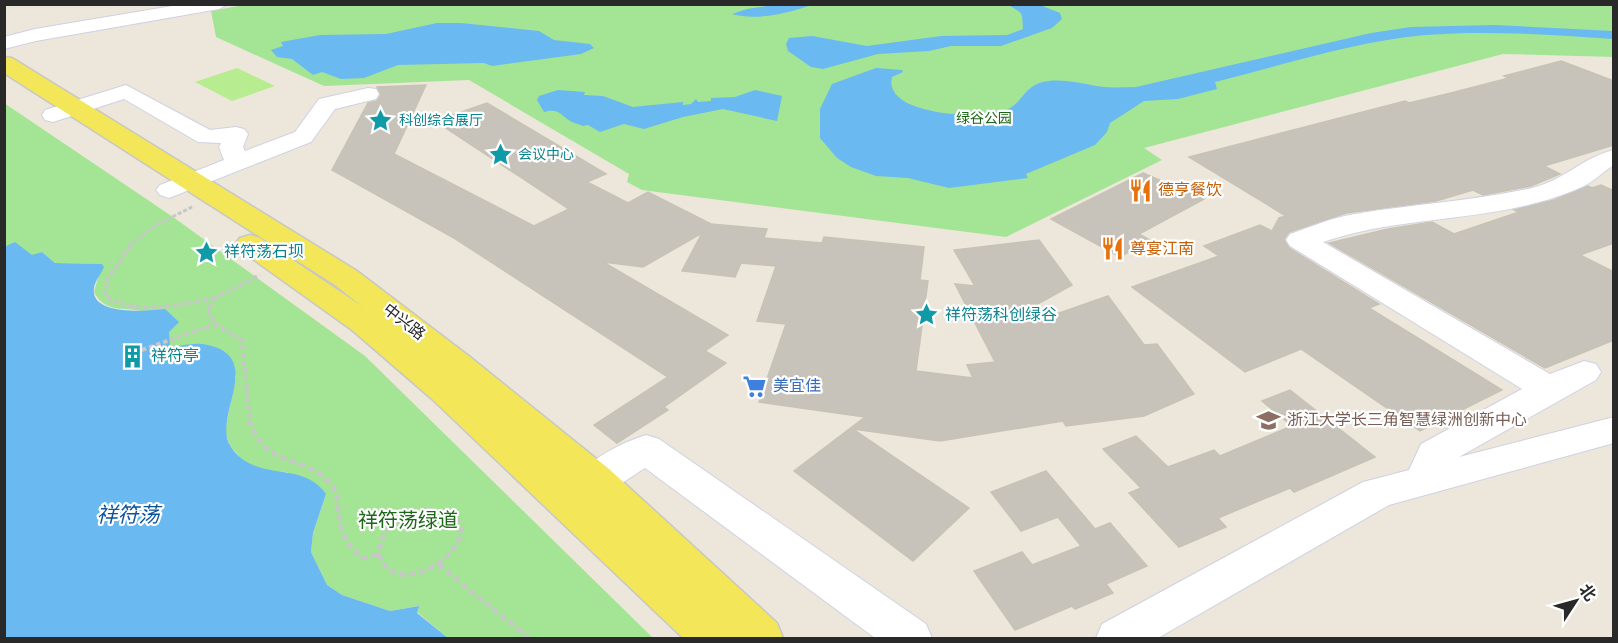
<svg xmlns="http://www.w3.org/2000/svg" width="1618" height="643" font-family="Signika,'Noto Sans SC',sans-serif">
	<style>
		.green { fill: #a4e495 }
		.pitch { fill: #b7ec90 }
		.water { fill: #6ab9f1 }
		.building { fill: #c7c3ba; stroke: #c7c3b4; stroke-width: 1.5 }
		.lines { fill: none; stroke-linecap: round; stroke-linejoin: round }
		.minor-casing { stroke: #d0d0e3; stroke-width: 2 }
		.major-casing { stroke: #c7c7c7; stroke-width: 3 }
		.path-far2 { stroke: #c7c7c7; stroke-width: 3; stroke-dasharray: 4 2; stroke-linecap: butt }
		.path-far1 { stroke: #c7c7c7; stroke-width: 4; stroke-dasharray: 4.5 3; stroke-linecap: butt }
		.path { stroke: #c7c7c7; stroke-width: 4.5; stroke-dasharray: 6 4; stroke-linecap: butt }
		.minor { fill: #fff; fill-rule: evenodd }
		.major { fill: #f3e658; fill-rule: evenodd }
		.labels { text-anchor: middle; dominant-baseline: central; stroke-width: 4.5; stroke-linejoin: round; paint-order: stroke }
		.far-park-label { font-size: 14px; fill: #1d6718; stroke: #fff }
		.far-culture-label { font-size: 14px; fill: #0d838f; stroke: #fff; text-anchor: start }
		.food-label { font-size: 16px; fill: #c56008; stroke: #fff; text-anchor: start }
		.culture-label { font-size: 16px; fill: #0d838f; stroke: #fff; text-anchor: start }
		.street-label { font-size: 16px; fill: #292929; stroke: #fff }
		.shop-label { font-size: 16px; fill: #366cbe; stroke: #fff; text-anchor: start }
		.education-label { font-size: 16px; fill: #785e54; stroke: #fff; text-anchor: start }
		.near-park-label { font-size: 20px; fill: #1d6718; stroke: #fff }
		.near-water-label { font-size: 21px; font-style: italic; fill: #0a549c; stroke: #fff }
	</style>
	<rect width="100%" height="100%" fill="#ece7da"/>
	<g class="green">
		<path d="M249,4H1613L1614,57L1503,54L1144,148L1162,160L1006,237L642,190L627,182L629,174L469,80L324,86L216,37L211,11Z"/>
		<path d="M4,103L173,217L365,356L653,638H448L417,612L418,606L390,611L342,595L327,585L311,552L313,533L326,494L287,472L267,471L247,465L230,446L225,431L236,376L201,344L169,347V332C162,326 150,313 141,311C123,307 105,313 94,292L102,264L55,263L42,252L32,256L15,243L5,247Z"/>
	</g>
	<path class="pitch" d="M237,68L275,86L232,101L195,82Z"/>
	<g class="water">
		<path d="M780,4L811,5C789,13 756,21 732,14L747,9Z"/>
		<path d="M1008,5H1040L1060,13L1062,19L1052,28L1001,46H951L929,51L878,54L823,69L811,67L788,51L786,44L789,38L812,36L867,46L941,36L1007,35L1023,29C1022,12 1024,14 1008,5Z"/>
		<path d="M437,23H461L539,31L554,40L590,44L594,48L581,54L492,66L484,63L398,65L364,78L341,79L322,72L313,75L292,59L277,57L271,50L283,46L281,42L320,35L386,34Z"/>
		<path d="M1495,25L1613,31V39C1551,35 1488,30 1426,35C1355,41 1284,65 1215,82L1217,89L1178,99L1144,101L1110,123L1107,132L1095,145L1026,174L1028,178L949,188L908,178L876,176L851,167L837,158L820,138V109L832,84L876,68L902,70L903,72L892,77C882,116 983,120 1006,110C1024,103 1024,83 1049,81C1067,79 1086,85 1104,87C1114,88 1125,87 1136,87L1371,33L1411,27Z"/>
		<path d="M558,90L585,92L584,95L603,96L633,107L683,102V105L691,104L696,99L698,102L711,101V98L735,97L755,90L782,96L777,121L723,109L683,117L644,129L624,124L600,132L588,125L583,126C579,124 573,123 570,121C560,114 558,108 544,112L537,100L539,96Z"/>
		<path d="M15,242L32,255L42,252L55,263L102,264L104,267C102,272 97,278 95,284C84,317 149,311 165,309L179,322L169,332L170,347C180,346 192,343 202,344C270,354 210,417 231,447C256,484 302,459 326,494L313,533L311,552L327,585L342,595L390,611L419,606L417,613L448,638H5L4,247Z"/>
	</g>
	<g class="building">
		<path d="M1561,61L1614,81V145L1544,166L1560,174L1531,186L1483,195L1473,190L1436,201L1346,213L1289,232L1284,239L1289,248L1379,304L1369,308L1502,390L1420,431L1301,349L1245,372L1132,287L1219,256L1204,246L1260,225L1272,231L1279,218L1286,216L1189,157L1405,101L1409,103L1451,93L1509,78L1504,76Z"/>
		<path d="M426,85L394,154L534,226L569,209L435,121L487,103L606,174L587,182L628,203L648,192L711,224L767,229L764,238L822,243L824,237L924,247L920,280L928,281L916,371L973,378L967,365L995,362L955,284L975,286L954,250L1039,240L1072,285L1025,311L1031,323L1108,296L1144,345L1157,344L1194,394L1144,416L1066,426L1063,421L940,441L853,429L969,508L913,561L794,471L865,417L759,402L786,324L757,321L776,266L741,263L735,277L682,271L702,233L643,267L603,262L728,335L705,351L726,363L664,407L668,410L617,443L594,425L668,377L454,238L332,170L368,103L377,101L381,95L377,87Z"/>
		<path d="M1143,173L1204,199L1139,234L1150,240L1120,257L1051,219Z"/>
		<path d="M1601,185L1614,191V243L1580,255L1614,272V340L1545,368L1329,243L1388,229L1432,222L1454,234L1519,212L1514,210L1554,200L1588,186L1592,188Z"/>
		<path d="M1290,390L1375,457L1294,492L1290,488L1218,518L1226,527L1179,547L1129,493L1141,488L1103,449L1136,436L1168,467L1214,450L1220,456L1292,426L1262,401Z"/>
		<path d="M1046,471L1095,529L1110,523L1147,566L1106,584L1113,593L1075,609L1072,606L1015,630L974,571L1022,552L1032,565L1081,546L1058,517L1021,531L991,492Z"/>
	</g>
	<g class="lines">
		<defs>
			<g id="minor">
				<path d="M184,4H228L219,9L36,41L4,49V37L35,29Z"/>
				<path d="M126,85L210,130L236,127L244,129L248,134L243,147L245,151L295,132L319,99L368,88L376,89L379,94L376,99L335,109L311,142L169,198L160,195L156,190L160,185L224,160L219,147L221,143L198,142L124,99L53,122L45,120L42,115L45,110Z"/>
				<path d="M1614,150V165C1604,171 1594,181 1584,186C1502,224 1407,213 1323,242L1550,374L1584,361L1596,364L1601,372L1596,380L1459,457L1614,417V443L1389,505L1158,638H1096L1102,624L1363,482L1409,470L1421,444L1522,389L1290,246L1286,240L1290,234C1311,227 1333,217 1355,214C1414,204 1474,201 1532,188C1565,180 1583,157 1614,150Z"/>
				<path d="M646,435L659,439L926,624L932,638H875L645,468C624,481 607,498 581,490L576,480C587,459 624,442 646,435Z"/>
			</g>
			<path id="major" d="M4,57L12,58L357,271L470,357L609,469L777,623L783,638H683L432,399L352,330L240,250L235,244L240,238L250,235L260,238L363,307L335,285L4,73Z"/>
		</defs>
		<use href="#minor" class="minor-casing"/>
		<use href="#major" class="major-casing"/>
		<path class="path-far2" d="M128,247L156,225L194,206"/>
		<g class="path-far1">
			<path d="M130,246L108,278L105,296C138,317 177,304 213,299L208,310L215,324L242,340L250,422"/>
			<path d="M213,299L260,275"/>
			<path d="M142,350L215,324"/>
		</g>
		<g class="path">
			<path d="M249,420C267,469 299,454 327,480C342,493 336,511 341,528C344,541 353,549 362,558L377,555"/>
			<path d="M427,510C437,511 451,511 457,520C479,547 399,603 380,557C377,529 402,515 427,510Z"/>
			<path d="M439,565L529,638"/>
		</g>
		<use href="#minor" class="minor"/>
		<use href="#major" class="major"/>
	</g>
	<defs>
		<symbol id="sight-bare" viewBox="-9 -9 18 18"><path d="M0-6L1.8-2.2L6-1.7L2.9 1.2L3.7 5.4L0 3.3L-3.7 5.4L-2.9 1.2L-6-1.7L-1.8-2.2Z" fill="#0f9aa8" stroke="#fff" stroke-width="2.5" paint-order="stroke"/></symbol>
		<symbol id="restaurant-bare" viewBox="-9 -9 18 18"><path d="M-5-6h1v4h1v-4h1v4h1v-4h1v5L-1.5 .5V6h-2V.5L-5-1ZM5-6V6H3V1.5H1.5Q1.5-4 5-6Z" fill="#e8710a" stroke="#fff" stroke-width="2.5" paint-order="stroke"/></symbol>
		<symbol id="building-bare" viewBox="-9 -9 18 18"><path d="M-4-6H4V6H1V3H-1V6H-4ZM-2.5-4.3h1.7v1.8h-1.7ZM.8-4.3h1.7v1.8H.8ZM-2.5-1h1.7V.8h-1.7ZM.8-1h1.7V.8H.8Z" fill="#0f9aa8" stroke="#fff" stroke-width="2.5" paint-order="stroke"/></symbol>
		<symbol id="supermarket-bare" viewBox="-9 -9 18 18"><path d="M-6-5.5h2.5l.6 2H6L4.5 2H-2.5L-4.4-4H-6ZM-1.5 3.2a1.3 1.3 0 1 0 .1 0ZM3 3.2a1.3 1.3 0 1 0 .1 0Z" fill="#3f7fe0" stroke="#fff" stroke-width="2.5" paint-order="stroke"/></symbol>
		<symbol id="university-bare" viewBox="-9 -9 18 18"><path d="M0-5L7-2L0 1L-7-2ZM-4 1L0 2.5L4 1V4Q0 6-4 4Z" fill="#8d6e63" stroke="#fff" stroke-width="2.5" paint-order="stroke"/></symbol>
	</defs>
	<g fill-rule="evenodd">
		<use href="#sight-bare" x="364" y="104" width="33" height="33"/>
		<use href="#sight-bare" x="484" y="138" width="33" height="33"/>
		<use href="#restaurant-bare" x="1124" y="174" width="33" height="33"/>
		<use href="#restaurant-bare" x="1096" y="232" width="33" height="33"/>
		<use href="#sight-bare" x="190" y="236" width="33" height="33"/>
		<use href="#sight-bare" x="910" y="298" width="33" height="33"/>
		<use href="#building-bare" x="116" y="340" width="33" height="33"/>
		<use href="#supermarket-bare" x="738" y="370" width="33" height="33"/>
		<use href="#university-bare" x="1252" y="404" width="33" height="33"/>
	</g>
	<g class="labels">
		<g class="far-park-label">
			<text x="984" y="118">绿谷公园</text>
		</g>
		<g class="far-culture-label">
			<text x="399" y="120">科创综合展厅</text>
			<text x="518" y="154">会议中心</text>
		</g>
		<g class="food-label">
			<text x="1158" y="190">德亨餐饮</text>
			<text x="1130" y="249">尊宴江南</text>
		</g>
		<g class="culture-label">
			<text x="224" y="252">祥符荡石坝</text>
			<text x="945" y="315">祥符荡科创绿谷</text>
			<text x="151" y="356">祥符亭</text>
		</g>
		<g class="street-label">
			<text transform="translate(404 322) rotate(38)">中兴路</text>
		</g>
		<g class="shop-label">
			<text x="773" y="386">美宜佳</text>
		</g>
		<g class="education-label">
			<text x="1287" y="420">浙江大学长三角智慧绿洲创新中心</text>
		</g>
		<g class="near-park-label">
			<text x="408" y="520">祥符荡绿道</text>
		</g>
		<g class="near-water-label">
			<text x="128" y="515">祥符荡</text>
		</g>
	</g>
	<rect width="1618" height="643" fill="none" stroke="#292929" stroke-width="12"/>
	<g transform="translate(1576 601) rotate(54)" stroke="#ffffff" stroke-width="4.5" paint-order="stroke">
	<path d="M0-4.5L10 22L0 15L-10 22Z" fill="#292929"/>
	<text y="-9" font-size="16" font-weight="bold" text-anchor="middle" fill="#292929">北</text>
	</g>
</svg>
